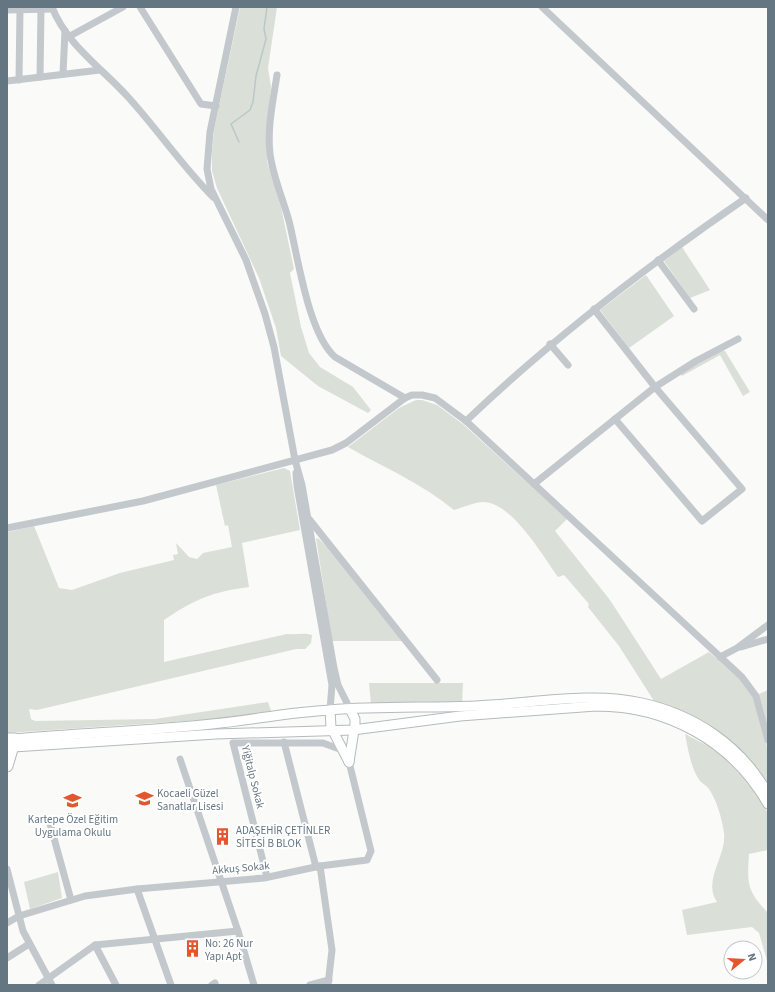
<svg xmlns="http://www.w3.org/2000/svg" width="775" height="992" font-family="'Source Sans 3',sans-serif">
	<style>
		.green { fill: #dadfd7 }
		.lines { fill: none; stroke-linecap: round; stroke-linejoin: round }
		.stream { stroke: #bbc7cb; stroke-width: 1.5 }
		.major-casing { stroke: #b5babe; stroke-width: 11 }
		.highway-casing { stroke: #b4b9bd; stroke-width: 13 }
		.minor { stroke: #c3c8cc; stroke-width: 7 }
		.major { stroke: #fff; stroke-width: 9 }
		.highway { stroke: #fff; stroke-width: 11 }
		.labels { text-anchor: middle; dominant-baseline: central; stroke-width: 4; stroke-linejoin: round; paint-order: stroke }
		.street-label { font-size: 11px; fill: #657683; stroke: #fff }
		.poi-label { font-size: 11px; fill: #657683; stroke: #fff; text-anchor: start }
	</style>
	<rect width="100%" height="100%" fill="#fafaf8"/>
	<g class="green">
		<path d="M240,7H277L268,68L271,87L266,138L267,162L281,207L294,269L290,273L301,327L309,353L320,367L353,387L371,410L368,413L318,386L281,356L276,328L259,278L217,188L212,171V152L214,130Z"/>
		<path d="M682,247L710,290L690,298L664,261Z"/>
		<path d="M646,275L674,316L629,348L600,310Z"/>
		<path d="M723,350L725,351L750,392L743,396L720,355L682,376L680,373Z"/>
		<path d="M416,400H422L437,405L464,425L567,519L555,531L610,600L661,679L709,652C721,663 735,673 746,685C764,706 770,756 768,782L766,784L745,755L721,734L701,720L654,701L619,646L588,607L589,604L564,575L558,577C543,556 516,510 490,503C479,499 465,507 454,510C423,484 383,467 348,447L399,408Z"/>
		<path d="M284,468L290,471L300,530L242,543L249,587C212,592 195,599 164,620V662L287,634C296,635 304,632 312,635L311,643L305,649H296L37,710L29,709L31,719L35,721L155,719L268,702L271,711L215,719L7,733V532L34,526L59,588L72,590L120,573L174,560L173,555L178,554L176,543L189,557L197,559L203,553L232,547L228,525L225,526L216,485Z"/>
		<path d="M316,538L319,539L327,547L402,641H332Z"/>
		<path d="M369,683H463L462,703L371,704Z"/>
		<path d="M768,690V727L759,694Z"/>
		<path d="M685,734L708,746L723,757L747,781L768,813V850L749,854C747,885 747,890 768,913V964L759,933L752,927L687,935L682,910L717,902C702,880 727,856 724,833C722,819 717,801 709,789C707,786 703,784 700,781C691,769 688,749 685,734Z"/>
		<path d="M58,872L62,898L30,909L24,882Z"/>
	</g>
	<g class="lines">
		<path class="stream" d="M239,142L231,124L250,110L253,102L256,76L266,39L264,29L267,7"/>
		<defs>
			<g id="major">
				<path d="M330,710L331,727L349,762"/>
				<path d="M15,739C80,733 147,731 212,724C252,720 291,712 330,710C379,706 428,708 476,706C529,704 591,691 642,703C695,715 740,745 767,792"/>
				<path d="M13,747L216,734L353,730L460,716L596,706C667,706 732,741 768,804"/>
				<path d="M349,762L355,724V719L350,709"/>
			</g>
			<path id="highway" d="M7,739H15L7,766"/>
		</defs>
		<use href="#major" class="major-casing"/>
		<use href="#highway" class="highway-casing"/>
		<g class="minor">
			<path d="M52,7C66,44 103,69 128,97C158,130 182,166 213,197"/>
			<path d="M140,7L201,104L216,106"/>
			<path d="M236,7L210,132L207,169L211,189L246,260L265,314L274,347L295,460L302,485L334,668L338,685L350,709"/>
			<path d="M542,7L768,220"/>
			<path d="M7,10L52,9"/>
			<path d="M70,36L123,7"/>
			<path d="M63,74L65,31"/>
			<path d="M277,75C273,101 267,128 270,154C273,177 283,199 289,221C298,257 308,333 335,357L405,398"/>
			<path d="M40,77L41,9"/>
			<path d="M19,80L20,10"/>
			<path d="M7,81L100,70"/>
			<path d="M658,260L694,309"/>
			<path d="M594,309L655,387L742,489L702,521L615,419"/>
			<path d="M550,344L568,365"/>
			<path d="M466,421C553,338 647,266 746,198"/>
			<path d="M296,473L297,486L332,685L330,710"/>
			<path d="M534,484L655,387L696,361L738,339"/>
			<path d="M309,519L437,680"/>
			<path d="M7,528L143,501L332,450L346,443L405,398L412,395H422L435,398L466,421L742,677L756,696L768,740"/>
			<path d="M741,647L768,639"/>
			<path d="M720,657L737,648L768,625"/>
			<path d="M284,742L316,867"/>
			<path d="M180,759L238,931L254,985"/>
			<path d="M49,820L71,900"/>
			<path d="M320,866L332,950L328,985"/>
			<path d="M7,869L23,931L52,985"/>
			<path d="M267,877L233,743H323L342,750"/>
			<path d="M137,889L171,985"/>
			<path d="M7,923L19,916L85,896L137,889L264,878L320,866L367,860L371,851L349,762"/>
			<path d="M95,945L116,985"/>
			<path d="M7,958L29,944"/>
			<path d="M39,985L95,945L238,931"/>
			<path d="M212,985L215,983"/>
			<path d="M310,985L329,980"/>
		</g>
		<use href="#major" class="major"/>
		<use href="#highway" class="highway"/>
	</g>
	<defs>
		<symbol id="school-bare" viewBox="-9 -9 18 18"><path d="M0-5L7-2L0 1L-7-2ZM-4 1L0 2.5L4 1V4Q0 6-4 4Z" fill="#e4572e" stroke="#fff" stroke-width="2.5" paint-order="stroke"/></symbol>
		<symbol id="building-bare" viewBox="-9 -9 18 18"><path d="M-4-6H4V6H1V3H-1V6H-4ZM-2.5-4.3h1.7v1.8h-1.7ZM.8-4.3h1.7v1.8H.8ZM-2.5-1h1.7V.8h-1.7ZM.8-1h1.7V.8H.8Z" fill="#e4572e" stroke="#fff" stroke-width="2.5" paint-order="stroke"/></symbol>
	</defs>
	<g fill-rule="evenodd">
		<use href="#school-bare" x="132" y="786" width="25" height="25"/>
		<use href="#school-bare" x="60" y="788" width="25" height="25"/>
		<use href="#building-bare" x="210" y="824" width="25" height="25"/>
		<use href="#building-bare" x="180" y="936" width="25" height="25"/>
	</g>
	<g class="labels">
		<g class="street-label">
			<text transform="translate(253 777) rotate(76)">Yiğitalp Sokak</text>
			<text transform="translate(241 868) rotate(-5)">Akkuş Sokak</text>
		</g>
		<g class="poi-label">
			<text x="157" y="793">Kocaeli Güzel<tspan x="157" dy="13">Sanatlar Lisesi</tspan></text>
			<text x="73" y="819" text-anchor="middle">Kartepe Özel Eğitim<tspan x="73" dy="13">Uygulama Okulu</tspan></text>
			<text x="236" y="830">ADAŞEHİR ÇETİNLER<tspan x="236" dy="13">SİTESİ B BLOK</tspan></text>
			<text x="205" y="943">No: 26 Nur<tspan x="205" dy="13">Yapı Apt</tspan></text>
		</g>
	</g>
	<rect width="775" height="992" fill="none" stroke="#657683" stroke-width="16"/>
	<g transform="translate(743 960) rotate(72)"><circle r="19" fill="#ffffff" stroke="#c1c8cd"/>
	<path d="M0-3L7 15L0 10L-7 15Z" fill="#e4572e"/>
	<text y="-6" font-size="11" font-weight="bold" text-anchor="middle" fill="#657683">N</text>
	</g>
</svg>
